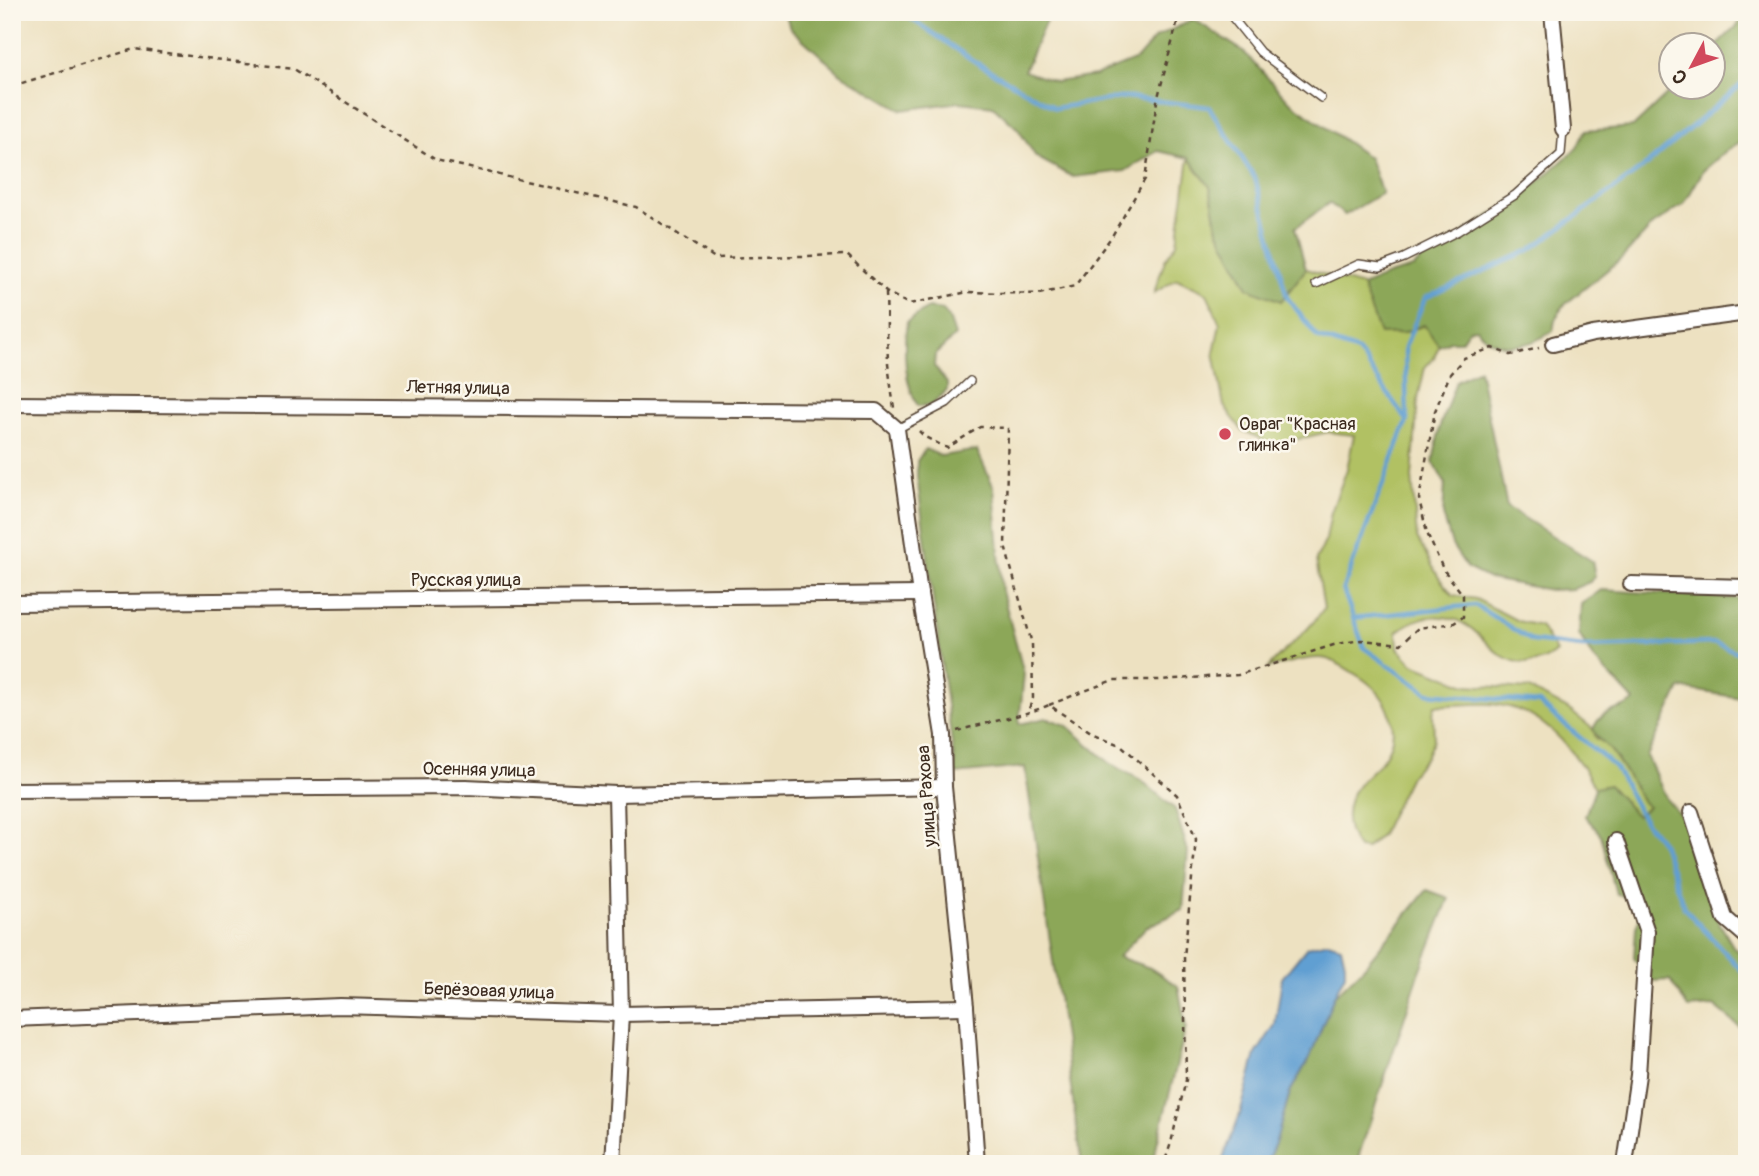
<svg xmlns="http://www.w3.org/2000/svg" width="1759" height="1176" font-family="Pangolin,sans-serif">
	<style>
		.green { fill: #b1c163; stroke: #767640; stroke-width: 2 }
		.forest { fill: #8ca759; stroke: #64683c; stroke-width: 2 }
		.water { fill: #609fd2; stroke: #4e6478; stroke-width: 2 }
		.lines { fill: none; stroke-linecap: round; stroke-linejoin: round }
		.stream { stroke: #609fd2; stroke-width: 4.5 }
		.lane-casing { stroke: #564536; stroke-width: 10 }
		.street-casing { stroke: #564536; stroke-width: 18 }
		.path { stroke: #564536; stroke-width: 2.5; stroke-dasharray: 5 5; stroke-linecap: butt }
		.lane { stroke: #fff; stroke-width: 7 }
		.street { stroke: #fff; stroke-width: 14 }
		.poi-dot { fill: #d1495b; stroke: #fbf7ec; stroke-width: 2.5 }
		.labels { text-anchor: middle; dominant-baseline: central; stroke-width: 5; stroke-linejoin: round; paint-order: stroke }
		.street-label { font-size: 18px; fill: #3b2a1e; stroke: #fbf7ec }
		.poi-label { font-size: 18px; fill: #3b2a1e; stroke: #fbf7ec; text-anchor: start }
	</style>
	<rect width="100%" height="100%" fill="#fbf7ec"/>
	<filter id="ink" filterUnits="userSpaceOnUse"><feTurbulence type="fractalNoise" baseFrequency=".0143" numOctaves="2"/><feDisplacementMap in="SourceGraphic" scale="14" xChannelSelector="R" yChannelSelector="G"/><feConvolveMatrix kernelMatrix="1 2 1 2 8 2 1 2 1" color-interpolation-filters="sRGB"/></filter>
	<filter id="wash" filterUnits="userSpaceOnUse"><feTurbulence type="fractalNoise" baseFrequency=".00686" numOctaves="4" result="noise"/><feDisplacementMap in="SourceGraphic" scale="28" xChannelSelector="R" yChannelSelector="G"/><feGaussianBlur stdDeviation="1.57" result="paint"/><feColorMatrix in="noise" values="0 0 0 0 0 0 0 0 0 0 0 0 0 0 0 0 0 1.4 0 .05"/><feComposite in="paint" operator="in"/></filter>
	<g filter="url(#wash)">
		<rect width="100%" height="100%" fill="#ede1c1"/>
		<path class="green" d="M1189,158L1210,187L1218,230L1281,301L1306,269L1362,286L1380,334L1403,333L1425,325L1439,346L1434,358L1425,367L1418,399L1412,477L1417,538L1439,578L1453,595L1476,599L1518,621L1540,626L1556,652C1541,666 1518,666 1501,655C1490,648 1482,637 1472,629C1448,611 1419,613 1397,632L1398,648L1413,664L1466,685L1529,689L1568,709L1593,729L1596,738L1607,745L1649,807L1637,817L1609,785L1595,788C1573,747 1540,707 1490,704C1472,703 1453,706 1435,705L1433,714L1434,739L1426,757L1410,776L1381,835L1366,849L1358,848C1343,828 1343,803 1359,784C1366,775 1375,769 1382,760C1405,731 1388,695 1360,677C1350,671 1338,662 1327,659C1312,655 1283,665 1268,668C1286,647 1309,632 1324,608L1316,560L1326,540L1331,512L1347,469L1354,435L1328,432L1273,445L1242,430L1224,406L1214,352L1220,324L1207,293L1177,279L1154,293L1165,260L1177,243Z"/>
		<g class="forest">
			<path d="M785,12H1050L1024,71L1056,82L1095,76L1137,59L1155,38L1193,19L1243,51L1290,102L1369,158L1382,193L1345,215L1329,203L1295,228L1306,269L1281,301L1248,288L1218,230L1210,187L1189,158L1158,151L1125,171L1073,177L1036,157L1018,129L993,106L960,102L902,110L841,74L790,28Z"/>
			<path d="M1739,12H1747V138L1727,150L1703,171L1684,204L1653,225L1622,258L1563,306L1555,320L1553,331C1528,348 1497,354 1476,328L1469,329L1461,341H1450L1439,346L1424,325L1403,333L1380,334L1362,286L1388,275L1413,268L1424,256L1462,234L1515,199L1544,177L1577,148L1585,131L1633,127L1674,88H1714V48L1739,24Z"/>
			<path d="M928,308L943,310L950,321L955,336L935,355L934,366L947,383V390L932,405L918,406C904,384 903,347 907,322Z"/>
			<path d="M1479,369L1507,507L1592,561L1595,576L1590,582L1573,589L1550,590L1489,579L1467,568L1452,545L1443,515L1445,483L1433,462L1440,426L1456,381Z"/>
			<path d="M925,449L941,456L977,450L994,488L1002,591L1024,674L1019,724L1047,718L1066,725L1111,764L1141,780L1175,809L1188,851L1183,910L1146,927L1118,957L1150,968L1178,986L1186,1027L1152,1164H1082L1025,767L956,774L917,477V461Z"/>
			<path d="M1601,590L1747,599V699L1680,688L1647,756L1667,800L1682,817L1715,915L1734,948L1747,959V1033L1714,1006L1688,1008L1670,980L1652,981L1634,958L1636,927L1645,903L1616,894L1601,835L1585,816L1595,788L1609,785L1637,816L1648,807L1643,802C1633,786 1625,770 1615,756C1608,745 1597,741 1593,729C1605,705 1616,715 1634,701L1592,657L1579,634L1581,604Z"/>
			<path d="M1427,890L1449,898L1419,974L1356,1164H1266L1276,1141L1290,1092L1310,1057L1334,996L1362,969Z"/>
		</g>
		<path class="water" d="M1328,942L1341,946L1345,963V974L1334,996L1310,1057L1290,1092L1276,1141L1266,1164H1221L1240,1114L1256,1054L1275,1025L1282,978L1307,947Z"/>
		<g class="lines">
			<g class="stream">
				<path d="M901,12L977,63L1055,108L1126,97L1209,107L1255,178L1287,297L1317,337L1358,351L1407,421L1343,589L1364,648L1428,693L1539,703L1615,767L1643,819L1662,843L1684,908L1747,976"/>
				<path d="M1407,420L1405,347L1425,298L1530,250L1644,167L1747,80"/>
				<path d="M1353,618L1475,605L1532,641L1583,647L1715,643L1747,656"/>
			</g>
		</g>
	</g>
	<g filter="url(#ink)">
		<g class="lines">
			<defs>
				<g id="lane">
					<path d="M1228,12L1260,52L1321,98"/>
					<path d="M1316,284L1359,264L1380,267L1404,258L1458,231L1515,195L1561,154L1563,129"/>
					<path d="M897,429L947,403L970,381"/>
				</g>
				<g id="street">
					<path d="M1552,12L1563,129"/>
					<path d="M1553,344L1593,334L1747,313"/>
					<path d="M12,404L876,411L897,429L920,594L943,735L944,787L966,1007L977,1164"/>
					<path d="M1631,584L1747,587"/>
					<path d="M12,603L920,594"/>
					<path d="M12,790L466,787L616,794L944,787"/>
					<path d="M1691,812L1725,918L1747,937"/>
					<path d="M1616,841L1647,932L1638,1075L1625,1164"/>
					<path d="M12,1019L340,1006L621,1014L966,1007"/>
					<path d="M613,1164L621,1014L616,794"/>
				</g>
			</defs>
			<use href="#lane" class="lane-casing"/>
			<use href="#street" class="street-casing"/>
			<g class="path">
				<path d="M12,86L134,49L294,69L436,160L636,207L715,258L847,255L886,292L909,304L968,292L1039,294L1075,286L1112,236L1145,179L1157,101L1180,12"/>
				<path d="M886,293L888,364L894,408"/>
				<path d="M919,431L925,437L947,448L980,427L1008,428L1005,546L1032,644L1033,698L1027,714"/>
				<path d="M1049,705L1113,680H1159L1238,675L1337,644L1361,640L1401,644L1418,628L1454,623L1463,617V595L1443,569L1427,533L1419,499L1435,411L1450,374L1464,358L1492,348L1510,355L1539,348"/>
				<path d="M957,731C988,722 1020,717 1049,705L1091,733L1122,746L1177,795L1196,839L1184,957L1186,1080L1171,1143L1164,1164"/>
			</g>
			<use href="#lane" class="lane"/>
			<use href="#street" class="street"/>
		</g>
	</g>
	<circle class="poi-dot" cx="1225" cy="434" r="7"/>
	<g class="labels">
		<g class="street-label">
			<text transform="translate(458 388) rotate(1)">Летняя улица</text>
			<text x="466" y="580">Русская улица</text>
			<text transform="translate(479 770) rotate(1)">Осенняя улица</text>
			<text transform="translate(927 796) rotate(-94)">улица Рахова</text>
			<text transform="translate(489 991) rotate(2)">Берёзовая улица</text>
		</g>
		<g class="poi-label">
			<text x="1239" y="424">Овраг "Красная<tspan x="1239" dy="21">глинка"</tspan></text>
		</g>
	</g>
	<rect width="1759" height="1176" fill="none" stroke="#fbf7ec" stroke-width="42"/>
	<g transform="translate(1692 66) rotate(229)"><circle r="33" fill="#fbf7ec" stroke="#aea59a" stroke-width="2"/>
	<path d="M0-5L12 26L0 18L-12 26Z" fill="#d1495b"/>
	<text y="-10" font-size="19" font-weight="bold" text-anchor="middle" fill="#3b2a1e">С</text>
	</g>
</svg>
